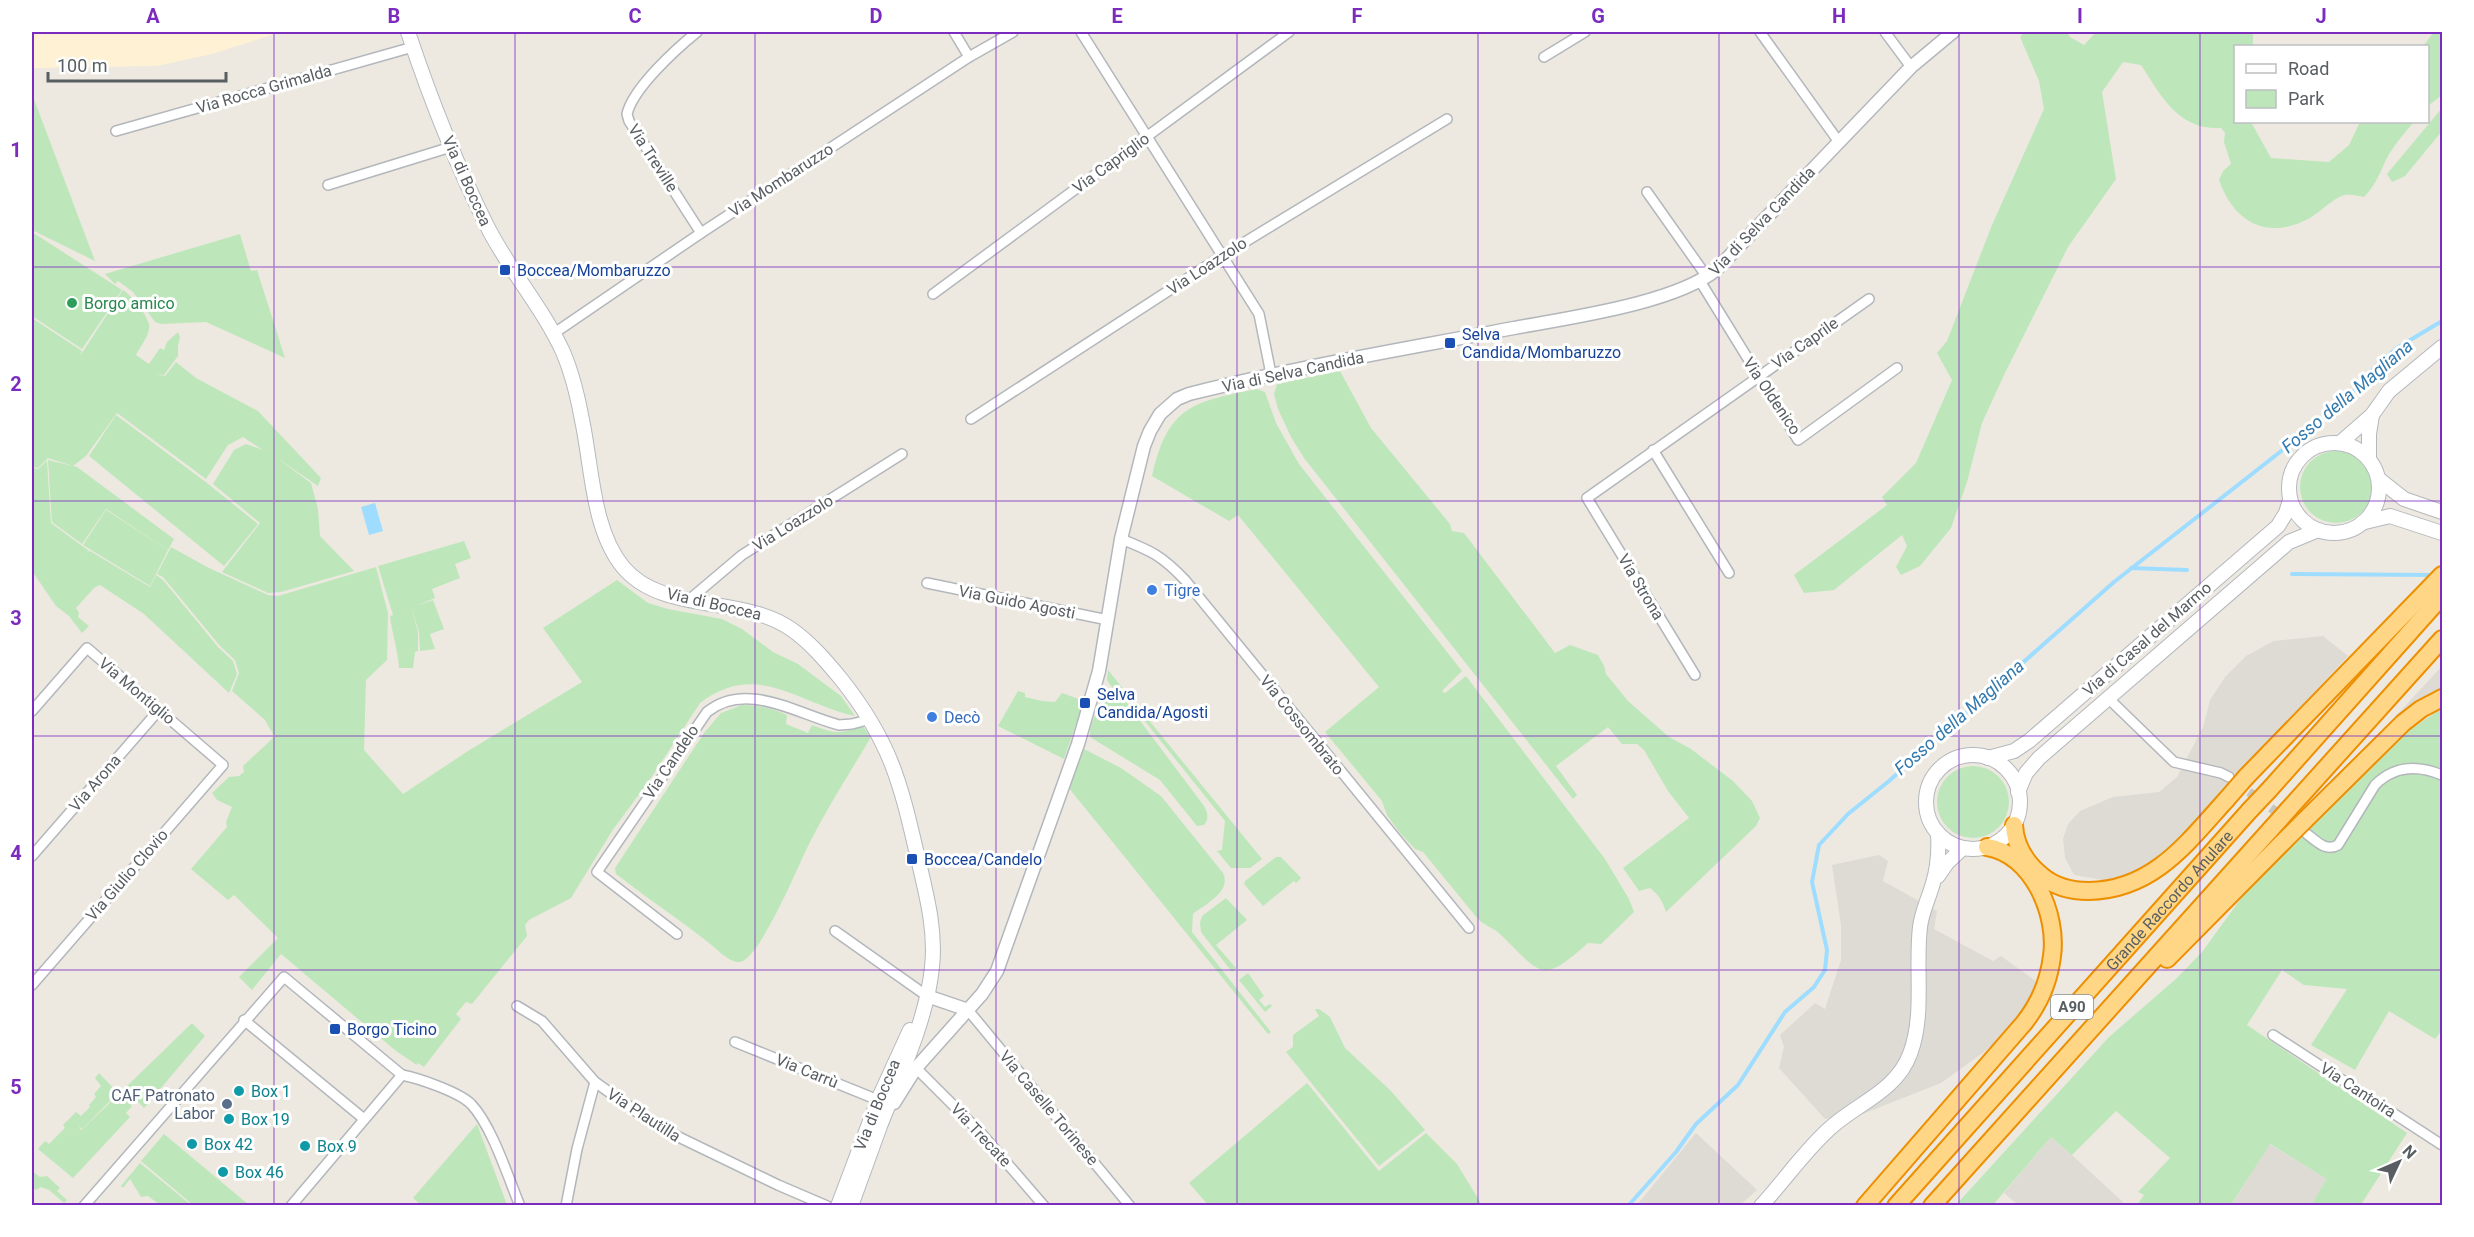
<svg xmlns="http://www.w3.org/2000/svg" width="2474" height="1237" font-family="Roboto,sans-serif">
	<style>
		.commercial { fill: #fff1d3 }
		.industrial { fill: #dddbd4 }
		.green { fill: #bde7ba }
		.water { fill: #9eddff }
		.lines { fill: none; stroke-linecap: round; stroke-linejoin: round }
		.stream { stroke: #9eddff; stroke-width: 4 }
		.minor-tunnel { stroke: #c8c6c0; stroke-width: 9; stroke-dasharray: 9 4.5; stroke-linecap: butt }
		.minor-casing { stroke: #b3b7bc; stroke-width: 12 }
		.tertiary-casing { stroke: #b3b7bc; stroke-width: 15 }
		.secondary-casing { stroke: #b4b8be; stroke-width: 16 }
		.motorway-casing { stroke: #ed8f00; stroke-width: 20 }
		.minor { stroke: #fff; stroke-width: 9 }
		.tertiary { stroke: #fff; stroke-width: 12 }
		.secondary { stroke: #fff; stroke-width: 14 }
		.motorway { stroke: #ffd685; stroke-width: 16 }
		.motorway-bridge-casing { stroke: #ed8f00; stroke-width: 20; stroke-linecap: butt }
		.motorway-bridge { stroke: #ffd685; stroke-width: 16 }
		.grid { fill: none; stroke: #7b2cbf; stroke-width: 1.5; stroke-opacity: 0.55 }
		.transit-dot { fill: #1a4fb4; stroke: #fff; stroke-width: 2 }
		.leisure-dot { fill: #2e9e5b; stroke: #fff; stroke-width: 2 }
		.shop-dot { fill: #3f7fe0; stroke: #fff; stroke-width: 2 }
		.culture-dot { fill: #0f9aa8; stroke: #fff; stroke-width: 2 }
		.service-dot { fill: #5c6f8a; stroke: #fff; stroke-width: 2 }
		.labels { text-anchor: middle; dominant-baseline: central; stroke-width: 6; stroke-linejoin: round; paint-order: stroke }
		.shield { fill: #fff; stroke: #8b8e91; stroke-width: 1.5 }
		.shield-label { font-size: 15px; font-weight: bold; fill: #595e62 }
		.street-label { font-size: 16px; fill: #595e62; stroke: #fff }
		.transit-label { font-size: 16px; fill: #164399; stroke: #fff; text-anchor: start }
		.leisure-label { font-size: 16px; fill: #27864d; stroke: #fff; text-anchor: start }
		.shop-label { font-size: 16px; fill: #366cbe; stroke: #fff; text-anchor: start }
		.culture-label { font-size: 16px; fill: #0d838f; stroke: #fff; text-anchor: start }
		.service-label { font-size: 16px; fill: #4e5e75; stroke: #fff; text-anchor: end }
		.water-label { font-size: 18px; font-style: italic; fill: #337aae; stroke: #fff }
		.neatline { fill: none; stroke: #7b2cbf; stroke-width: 2 }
		.grid-label { font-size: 20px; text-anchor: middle; font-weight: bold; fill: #7b2cbf }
	</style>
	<rect width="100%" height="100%" fill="#ede9e0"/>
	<path class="commercial" d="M32,32H281L212,54L157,66L32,68Z"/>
	<g class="industrial">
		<path d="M2323,636L2348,656L2167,851L2136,872L2108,881L2074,875L2065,858L2063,839L2068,824L2080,811L2113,797L2159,792L2177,777L2203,727L2210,700L2225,677L2246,656L2274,641Z"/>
		<path d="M2442,666V690L2396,719L2394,718Z"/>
		<path d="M1879,855L1888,861L1883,881L1937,911L1934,929L1993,961L2001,956L2037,982L2028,1005L2013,1026L1984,1052L1941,1083L1860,1115L1825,1119L1779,1068L1784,1047L1780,1035L1815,1003L1825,1009L1841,960V925L1832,865Z"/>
		<path d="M1696,1133L1757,1190L1740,1205H1637Z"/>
		<path d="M2051,1137L2072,1155L2126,1205H2018L2004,1193Z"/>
		<path d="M2269,1144L2328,1179L2311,1205L2231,1206Z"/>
	</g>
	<g class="green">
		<path d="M2024,32H2067L2070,37L2084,45L2096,32H2253V46H2236V122H2251L2271,158L2329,162L2349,145L2360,122H2414C2404,133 2396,143 2388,156C2380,171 2377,184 2364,197C2359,196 2350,194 2345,195C2335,197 2320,212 2310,218C2268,241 2234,223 2219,180L2223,171L2231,164L2224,142L2225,133L2221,128C2178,130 2162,97 2141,65L2123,62L2102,92L2116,179L2068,247L2005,373L1982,423L1967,482L1951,528L1920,566L1901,575L1896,567L1907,546L1902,535L1834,590L1804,593L1794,575L1887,505L1882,497L1916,463L1952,380L1937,353L1947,341L1992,225L2044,109L2039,81L2020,37Z"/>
		<path d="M2434,32H2442V95L2428,106V46H2423Z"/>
		<path d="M32,94L95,261L32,230Z"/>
		<path d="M2442,108V131L2405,176L2392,182L2387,174Z"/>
		<path d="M32,232L122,290L82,349L32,316Z"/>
		<path d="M240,234L251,271L257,270L285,358L206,322L161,324L155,322L133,292L118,281L115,284L105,274Z"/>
		<path d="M123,290C133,297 146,313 149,324C151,334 140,347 136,355L149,364L160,348L164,350L167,342L178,332L180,337L178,346V356L164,375L156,374L165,376L176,362L196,378L258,411L321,478L318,486L274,456L311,483L318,509L320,536L354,571L281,592L268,593L222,572L260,523L213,484L234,450L246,444L263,450L243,437L228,445L206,479L117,413L86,456L73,466L48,458L38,468L32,467V318L82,351L80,356Z"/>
		<path d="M1340,371L1371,428L1450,524L1452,531L1464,533L1555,653L1570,645L1598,655L1604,666L1606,674L1628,701L1669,737L1691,749L1733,781L1752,801L1760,818L1756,826L1666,912C1663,902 1659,895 1650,888L1639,891L1623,868L1689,818L1668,791L1644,750L1637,744H1622L1608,727L1556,766L1577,795L1573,799L1304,458L1291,437L1278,409L1274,394L1277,384Z"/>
		<path d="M1257,389L1265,392L1276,423L1299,464L1462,671L1442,691L1445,693L1466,676L1605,859L1629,899L1634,912L1601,944L1588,943C1541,985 1542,975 1501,935C1494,928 1485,926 1478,919L1423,852L1415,849L1400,833L1387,815L1382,801L1325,732L1379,687L1238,515L1229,521L1152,476C1168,406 1192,402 1257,389Z"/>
		<path d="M116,415L207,483L258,524L224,566L89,456Z"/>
		<circle cx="2336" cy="487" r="36"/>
		<path d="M48,460L77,467L174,539L168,550L106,509L82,544L52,522Z"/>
		<path d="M47,461L51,523L89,551L80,554L90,551L150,587L156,575L163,580L218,647L233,661L237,674L229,693L144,614L100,585L94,588L76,608L79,613L78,617L89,626L82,633L69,616L56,606L32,571V468L38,469Z"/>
		<path d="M106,510L168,550L150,586L83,545Z"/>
		<path d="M464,541L471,558L455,564L460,578L432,589L435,598L416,606L433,600L444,629L430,634L435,649L420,651L419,632L411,607L418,632V651L415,652L413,668H399C398,650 392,634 390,616L393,615L378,566Z"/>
		<path d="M171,547L207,567L268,595L278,596L376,567L388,613L387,660L366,680L364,750L403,794L468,751L582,682L543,628L617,580L648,603L668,609L722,619L742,629L773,652L798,664L841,696L855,716C797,703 757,660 700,703L651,778L612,831L571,898L529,920L525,925L527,936L472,1004L466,1002L456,1014L461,1019L424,1067L418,1063L417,1065L396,1051L281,954L252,990L239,977L278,938L234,895L228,900L191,869L227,827L226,822L232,807L217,800L212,793L229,777L239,776L244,772L243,766L273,738V734L265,720L232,691L239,673L235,660L220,646L163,577L157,574Z"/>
		<path d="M1108,670L1262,859L1250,868H1231L1217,851L1222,850L1225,821L1115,684L1120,694L1204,806C1208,813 1209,819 1204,825L1197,826L1160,780L1090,737V729L1105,687L1114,695L1116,693L1107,680Z"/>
		<path d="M1018,691L1025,693V697L1042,701L1055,702L1062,693L1084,701L1064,759L998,726Z"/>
		<path d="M742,705C759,705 771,708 787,715L786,724L808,733L812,725C833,733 841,736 861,724L871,737C851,771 829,805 811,840C800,861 761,958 740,962C729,963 717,949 709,943C682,921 652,902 624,880L616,874L615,868L704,733L721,713Z"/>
		<path d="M2442,708V1030L2435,1039L2389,1011L2355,1070L2311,1045L2347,989L2304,985L2282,970L2247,1025L2407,1133L2362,1203L2365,1205H2311L2327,1179L2270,1144L2231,1205H2137L2144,1195L2138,1192L2170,1158L2116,1111L2072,1155L2051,1137L1993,1205L1955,1206L2109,1037L2177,978L2202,952L2245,893L2311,823L2371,769L2398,738Z"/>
		<path d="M1084,749L1121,768L1161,796L1223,873C1232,892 1205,904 1193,914L1192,932L1271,1032L1268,1034L1068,787Z"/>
		<circle cx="1973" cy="802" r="36"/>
		<path d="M1276,857H1281L1301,878L1296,883L1294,881L1263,906L1244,884L1245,881Z"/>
		<path d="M1226,898L1247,920L1216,945L1236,968L1232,972L1201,932L1200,923L1202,916Z"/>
		<path d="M1248,973L1264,996L1259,1000L1265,1007L1270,1004L1272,1006L1265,1012L1239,980Z"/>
		<path d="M1315,1009H1319L1330,1017L1345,1048L1390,1090L1425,1130L1379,1166L1286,1052L1293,1047V1035L1319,1016Z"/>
		<path d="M192,1023L205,1036L144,1108L125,1088Z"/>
		<path d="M99,1073L118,1093L82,1129L79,1126L81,1130L74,1137L120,1093L132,1106L126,1113L130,1117L73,1178L38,1149L45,1141L49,1144L65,1128L63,1125L76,1112L81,1116L90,1107L89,1105L96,1097L94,1094L101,1086L95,1078Z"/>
		<path d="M1307,1083L1379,1171L1426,1133L1457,1164L1482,1205H1208L1189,1183Z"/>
		<path d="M477,1124L507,1205H421L413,1198Z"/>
		<path d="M164,1134L249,1205H193L141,1161Z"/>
		<path d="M140,1163L191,1205H160L148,1196L141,1197L130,1179L123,1188L121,1186Z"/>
		<path d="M32,1171L40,1177L47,1176L60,1188L57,1191L67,1200L64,1203L49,1190L41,1187L36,1190L32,1187Z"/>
	</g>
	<path class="water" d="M375,503L383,531L369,535L361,507Z"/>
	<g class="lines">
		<g class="stream">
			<path d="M2131,568L2187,570"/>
			<path d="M2292,574L2434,575"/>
			<path d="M1628,1206L1676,1152L1696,1124L1738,1085L1785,1012L1814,987L1825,970L1827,950L1812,882L1819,845L1848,814L1889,781L2114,582L2344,402L2376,366L2397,348L2442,321"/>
		</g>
		<path class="minor-tunnel" d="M2238,784L2300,829"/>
		<defs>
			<g id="minor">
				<path d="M697,32C676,49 633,88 627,114L629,121L701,233"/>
				<path d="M954,32L969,57"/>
				<path d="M1081,32L1259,314L1271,374"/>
				<path d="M1760,32L1839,142"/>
				<path d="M1885,32L1911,67"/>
				<path d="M1544,57L1585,32"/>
				<path d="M116,131L413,47"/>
				<path d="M328,185L451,147"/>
				<path d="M1647,192L1707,277"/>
				<path d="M1700,281L1798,440L1897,368"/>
				<path d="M933,294L1289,32"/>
				<path d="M553,334L701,233L969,57L1013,32"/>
				<path d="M971,419L1222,256L1447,119"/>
				<path d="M1653,450L1729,573"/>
				<path d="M1121,539C1152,551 1162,556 1185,580L1469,928"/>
				<path d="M927,583L1108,620"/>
				<path d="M690,599L742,555L902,454"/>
				<path d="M1695,675L1587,498L1869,299"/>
				<path d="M2109,699L2174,762L2221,773L2229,777"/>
				<path d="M32,711L87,648L223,765L32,985"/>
				<path d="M2307,834C2316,841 2326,852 2338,845L2375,785C2395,765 2418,765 2442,775"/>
				<path d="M32,856L159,710"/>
				<path d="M835,931L927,996"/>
				<path d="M677,934L597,872L707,712C746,680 797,714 839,725L852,724L871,719"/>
				<path d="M517,1006L542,1021L595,1082L658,1127L778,1185L827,1206"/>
				<path d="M968,1010L1130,1206"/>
				<path d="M244,1020L364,1119"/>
				<path d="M2273,1035L2442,1145"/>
				<path d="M735,1042L878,1100"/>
				<path d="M916,1068L981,1133L1044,1206"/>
				<path d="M402,1075C418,1078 459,1092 471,1104C492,1126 508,1177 520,1206"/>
				<path d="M84,1206L284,977L402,1075"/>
				<path d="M291,1206L402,1075"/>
				<path d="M566,1206L577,1149L595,1082"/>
			</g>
			<g id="tertiary">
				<path d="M927,996L968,1010"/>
				<path d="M894,1103L916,1068L982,994L997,971L1078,744L1099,671L1121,539L1144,446L1150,431L1160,414L1177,399L1189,394C1296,367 1405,349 1514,328C1568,318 1677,303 1717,269L1911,67L1953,32"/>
			</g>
			<g id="secondary">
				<path d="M408,32C430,98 456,164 487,226C509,270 543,308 563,352C572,373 578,398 582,420C592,466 592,529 623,567C662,614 742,595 791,629C810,642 826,661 841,679C892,743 901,785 919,863C927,897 936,932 932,967C927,1020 899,1078 880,1126C870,1153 861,1179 851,1206"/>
				<circle cx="2334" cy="488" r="45"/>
				<path d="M2340,443L2372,415L2389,391L2442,347"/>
				<path d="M2369,457V434L2372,415"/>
				<path d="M2380,480L2404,499L2442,512"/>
				<path d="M2365,522L2390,516L2442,533"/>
				<circle cx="1973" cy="802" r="47"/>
				<path d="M1988,758L2014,751L2029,741L2278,526L2286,513L2290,500"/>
				<path d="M2018,792L2026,773L2039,758L2289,542L2318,530"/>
				<path d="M1938,876L1947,863L1963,848"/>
				<path d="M838,1206L878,1100L910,1030"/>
				<path d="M1761,1206C1784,1181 1803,1153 1828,1130C1855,1104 1896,1092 1910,1054C1925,1015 1915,968 1920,927C1922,911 1929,898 1933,883C1938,867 1939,850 1938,833"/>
			</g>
			<g id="motorway">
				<path d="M2246,777L2442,575"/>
				<path d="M2269,790L2442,596"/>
				<path d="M2288,810L2442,639"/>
				<path d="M2303,822L2403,723L2421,709L2442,698"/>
				<path d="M2014,825C2015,846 2026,863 2042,876C2055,887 2073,891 2089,891C2153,890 2187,843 2226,800"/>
				<path d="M2167,959L2285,840"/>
				<path d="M1865,1206L2024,1023C2039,1004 2049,981 2052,956C2058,914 2032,854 1987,847"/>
				<path id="s1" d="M1896,1206L2250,810"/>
				<path d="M1932,1206L2271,829"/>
			</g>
		</defs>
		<use href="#minor" class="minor-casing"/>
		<use href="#tertiary" class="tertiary-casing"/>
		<use href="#secondary" class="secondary-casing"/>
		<use href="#motorway" class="motorway-casing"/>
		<use href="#minor" class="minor"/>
		<use href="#tertiary" class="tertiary"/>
		<use href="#secondary" class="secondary"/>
		<use href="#motorway" class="motorway"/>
		<defs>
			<g id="motorway-bridge">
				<path d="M2226,800L2246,777"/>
				<path d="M2250,810L2269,790"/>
				<path d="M2271,829L2288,810"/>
				<path d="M2285,840L2303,822"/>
			</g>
		</defs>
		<use href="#motorway-bridge" class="motorway-bridge-casing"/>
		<use href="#motorway-bridge" class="motorway-bridge"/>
	</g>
	<path class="grid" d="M274,32V1206M515,32V1206M755,32V1206M996,32V1206M1237,32V1206M1478,32V1206M1719,32V1206M1959,32V1206M2200,32V1206M32,267H2442M32,501H2442M32,736H2442M32,970H2442"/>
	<g class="transit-dot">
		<rect x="499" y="264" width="12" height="12" rx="3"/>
		<rect x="1444" y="337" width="12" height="12" rx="3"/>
		<rect x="1079" y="697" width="12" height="12" rx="3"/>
		<rect x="906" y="853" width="12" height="12" rx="3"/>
		<rect x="329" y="1023" width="12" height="12" rx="3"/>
	</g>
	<circle class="leisure-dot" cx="72" cy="303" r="6"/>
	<g class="shop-dot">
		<circle cx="1152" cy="590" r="6"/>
		<circle cx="932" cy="717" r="6"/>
	</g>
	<g class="culture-dot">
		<circle cx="239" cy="1091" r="6"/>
		<circle cx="229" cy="1119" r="6"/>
		<circle cx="192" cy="1144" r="6"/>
		<circle cx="305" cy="1146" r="6"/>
		<circle cx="223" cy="1172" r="6"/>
	</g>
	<circle class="service-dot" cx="227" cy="1104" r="6"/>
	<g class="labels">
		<rect class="shield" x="2051" y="995" width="42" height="24" rx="4.5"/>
		<g class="shield-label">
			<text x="2072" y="1007">A90</text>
		</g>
		<g class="street-label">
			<text transform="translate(264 89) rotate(-16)">Via Rocca Grimalda</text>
			<text transform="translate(653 158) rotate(57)">Via Treville</text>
			<text transform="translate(1111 163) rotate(-36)">Via Capriglio</text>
			<text transform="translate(781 180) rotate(-33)">Via Mombaruzzo</text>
			<text transform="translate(467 181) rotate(66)">Via di Boccea</text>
			<text transform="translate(1762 221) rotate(-46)">Via di Selva Candida</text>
			<text transform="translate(1207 266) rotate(-33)">Via Loazzolo</text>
			<text transform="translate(1805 343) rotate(-35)">Via Caprile</text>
			<text transform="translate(1293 372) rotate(-12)">Via di Selva Candida</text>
			<text transform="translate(1772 396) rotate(56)">Via Oldenico</text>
			<text transform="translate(793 523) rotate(-32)">Via Loazzolo</text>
			<text transform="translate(1641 587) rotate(59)">Via Strona</text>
			<text transform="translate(1017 602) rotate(11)">Via Guido Agosti</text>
			<text transform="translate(714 604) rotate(13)">Via di Boccea</text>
			<text transform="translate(2147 639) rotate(-41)">Via di Casal del Marmo</text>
			<text transform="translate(137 691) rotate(40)">Via Montiglio</text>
			<text transform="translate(1302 725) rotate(51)">Via Cossombrato</text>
			<text transform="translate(671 762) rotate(-56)">Via Candelo</text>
			<text transform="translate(95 783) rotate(-49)">Via Arona</text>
			<text transform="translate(127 875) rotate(-49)">Via Giulio Clovio</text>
			<text stroke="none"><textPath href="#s1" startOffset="410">Grande Raccordo Anulare</textPath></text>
			<text transform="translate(807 1071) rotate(22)">Via Carrù</text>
			<text transform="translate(2358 1090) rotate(33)">Via Cantoira</text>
			<text transform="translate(877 1105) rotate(-68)">Via di Boccea</text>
			<text transform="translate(1049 1108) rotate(50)">Via Caselle Torinese</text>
			<text transform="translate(644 1115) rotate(33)">Via Plautilla</text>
			<text transform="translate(981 1135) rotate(47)">Via Trecate</text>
		</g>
		<g class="transit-label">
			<text x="517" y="270">Boccea/Mombaruzzo</text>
			<text x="1462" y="334">Selva<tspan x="1462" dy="18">Candida/Mombaruzzo</tspan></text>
			<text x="1097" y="694">Selva<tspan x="1097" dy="18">Candida/Agosti</tspan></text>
			<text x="924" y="859">Boccea/Candelo</text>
			<text x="347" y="1029">Borgo Ticino</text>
		</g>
		<g class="leisure-label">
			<text x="84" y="303">Borgo amico</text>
		</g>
		<g class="shop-label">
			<text x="1164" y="590">Tigre</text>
			<text x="944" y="717">Decò</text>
		</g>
		<g class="culture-label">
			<text x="251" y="1091">Box 1</text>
			<text x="241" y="1119">Box 19</text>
			<text x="204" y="1144">Box 42</text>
			<text x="317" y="1146">Box 9</text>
			<text x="235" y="1172">Box 46</text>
		</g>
		<g class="service-label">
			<text x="215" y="1095">CAF Patronato<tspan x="215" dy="18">Labor</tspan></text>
		</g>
		<g class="water-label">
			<text transform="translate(2347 396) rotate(-40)">Fosso della Magliana</text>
			<text transform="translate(1959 717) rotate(-41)">Fosso della Magliana</text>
		</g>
	</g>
	<rect width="2474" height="1237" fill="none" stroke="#ffffff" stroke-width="66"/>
	<rect x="2234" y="45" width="195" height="78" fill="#ffffff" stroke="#bdbfc0" stroke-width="1.5"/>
	<rect x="2246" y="64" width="30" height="9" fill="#ffffff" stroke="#bdbfc0" stroke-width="1.5"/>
	<text x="2288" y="75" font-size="18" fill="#595e62">Road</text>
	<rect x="2246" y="90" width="30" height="18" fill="#bde7ba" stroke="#bdbfc0" stroke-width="1.5"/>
	<text x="2288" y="105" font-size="18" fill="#595e62">Park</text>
	<g transform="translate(2399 1162) rotate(46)" stroke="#ffffff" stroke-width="4.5" paint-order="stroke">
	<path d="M0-4.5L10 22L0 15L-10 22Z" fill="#595e62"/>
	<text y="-9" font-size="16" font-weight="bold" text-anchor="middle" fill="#595e62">N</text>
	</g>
	<path d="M48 72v9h178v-9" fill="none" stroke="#595e62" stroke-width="3"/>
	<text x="57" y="72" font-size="18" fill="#595e62" stroke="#ffffff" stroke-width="4.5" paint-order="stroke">100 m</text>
	<rect x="33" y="33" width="2408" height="1171" class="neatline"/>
	<g class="grid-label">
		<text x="153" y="23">A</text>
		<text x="394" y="23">B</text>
		<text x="635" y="23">C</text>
		<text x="876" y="23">D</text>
		<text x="1117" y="23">E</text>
		<text x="1357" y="23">F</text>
		<text x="1598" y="23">G</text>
		<text x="1839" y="23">H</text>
		<text x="2080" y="23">I</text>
		<text x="2321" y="23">J</text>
		<text x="16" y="157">1</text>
		<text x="16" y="391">2</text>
		<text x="16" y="625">3</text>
		<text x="16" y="860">4</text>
		<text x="16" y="1094">5</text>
	</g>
</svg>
